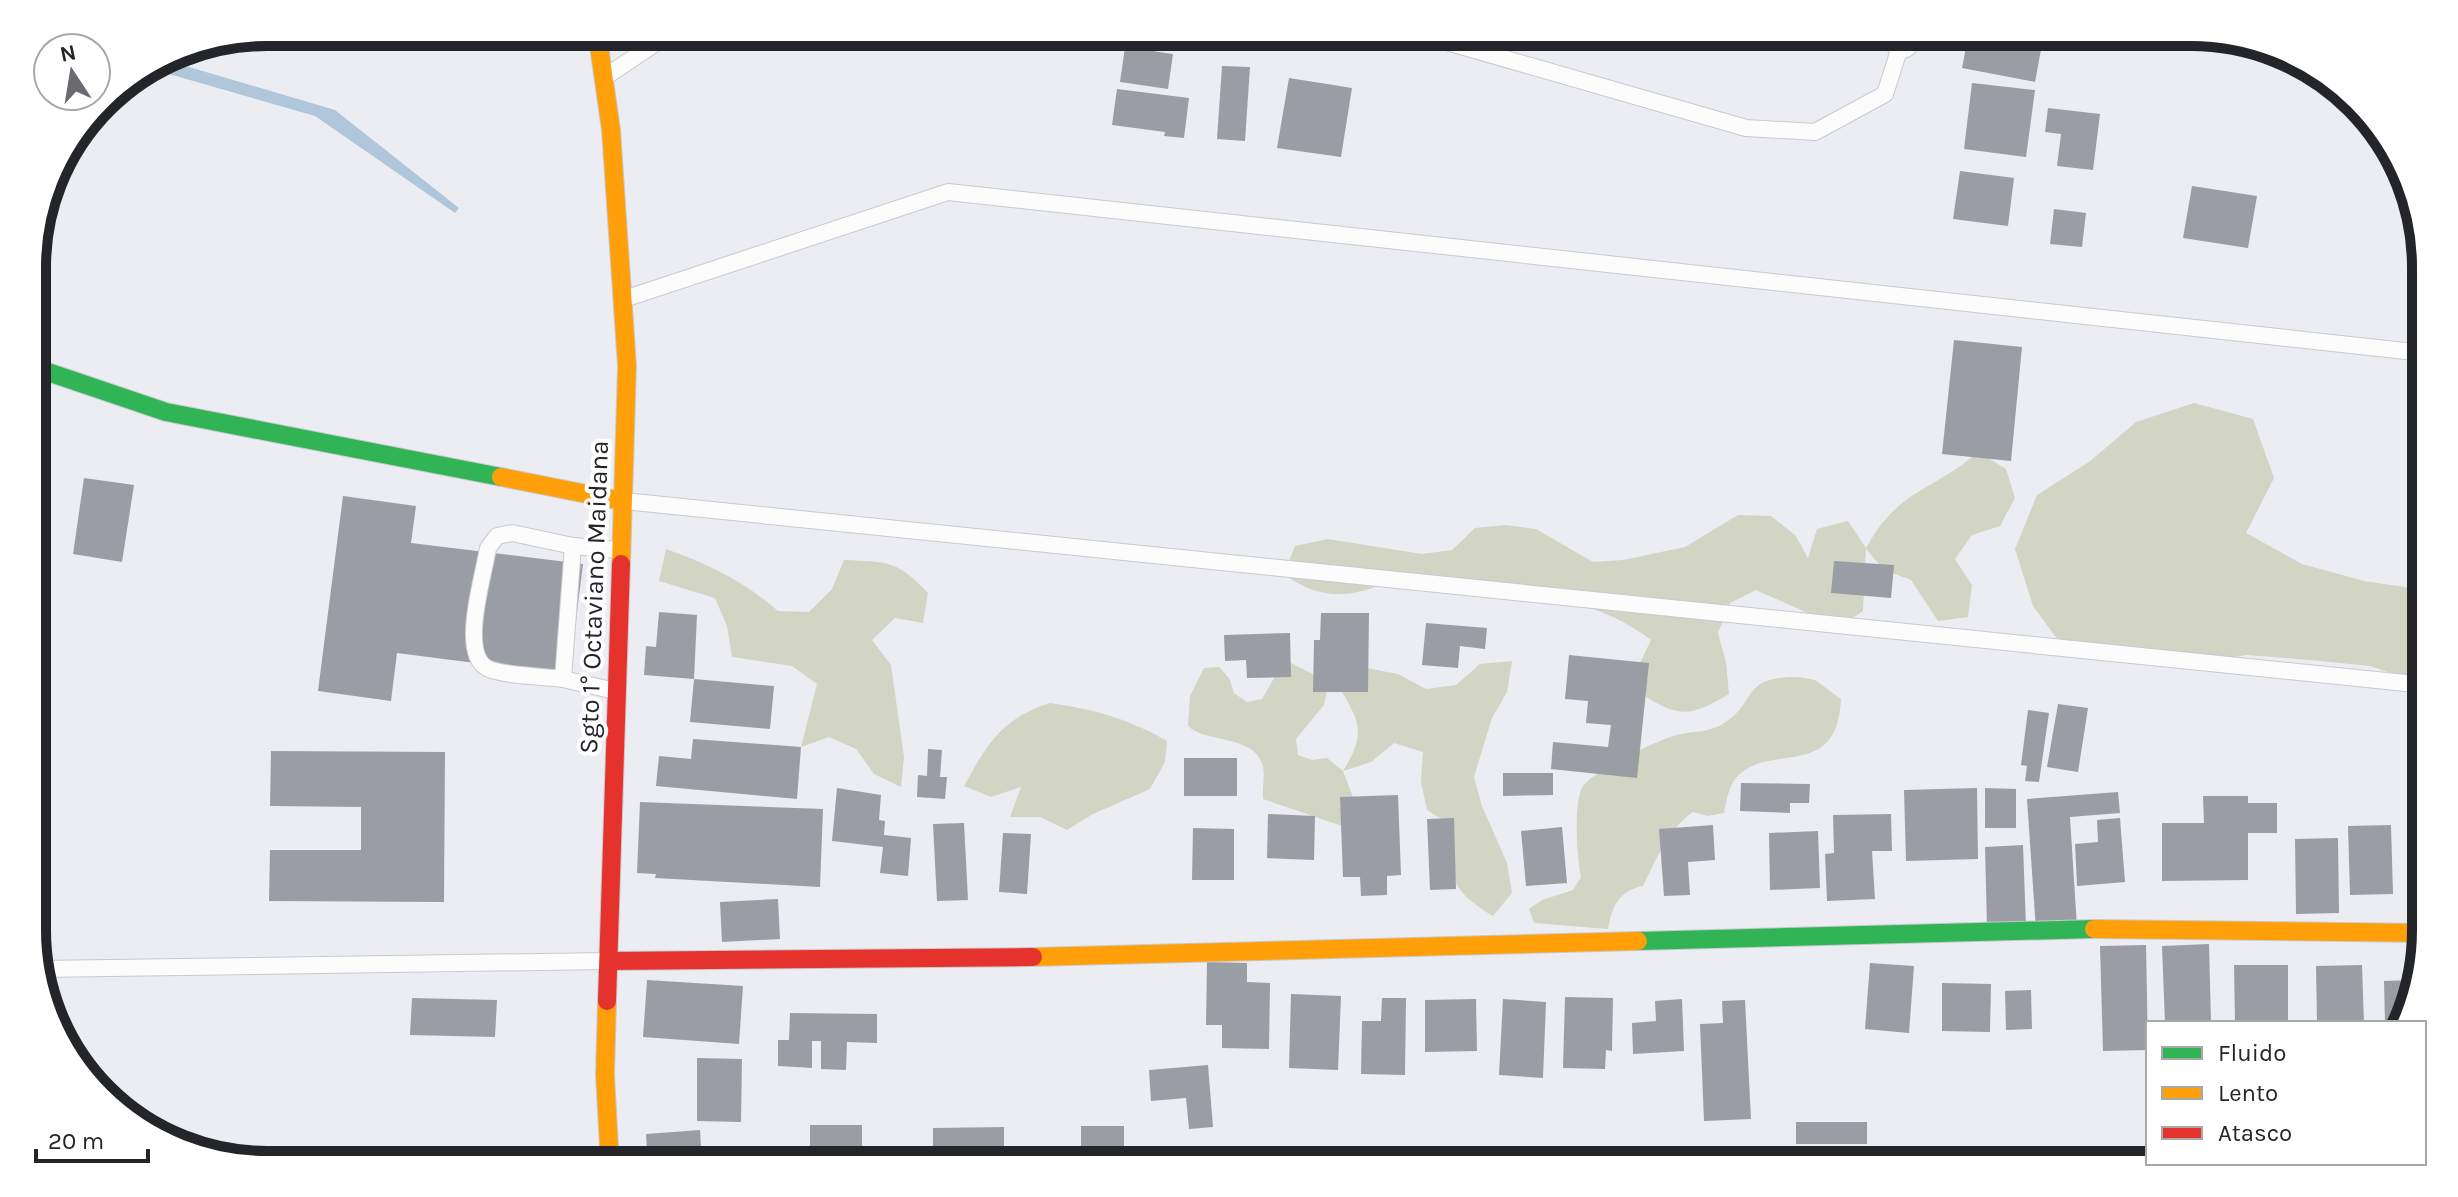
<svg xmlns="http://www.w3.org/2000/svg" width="2458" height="1197" font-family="Karla,sans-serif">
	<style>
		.green { fill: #d2d4c4 }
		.water { fill: #b0c6db }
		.building { fill: #9b9da5 }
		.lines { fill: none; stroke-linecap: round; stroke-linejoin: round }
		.lane-casing { stroke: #c9cace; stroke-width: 18 }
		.street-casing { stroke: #c9cace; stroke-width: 36 }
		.fast-casing { stroke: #c9cace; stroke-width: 20 }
		.slow-casing { stroke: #c9cace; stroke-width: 20 }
		.jam-casing { stroke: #c9cace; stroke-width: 20 }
		.lane { stroke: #fcfcfd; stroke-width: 16 }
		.street { stroke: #fcfcfd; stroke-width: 34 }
		.fast { stroke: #30b455; stroke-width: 18 }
		.slow { stroke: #ff9f0a; stroke-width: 18 }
		.jam { stroke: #e5322d; stroke-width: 18 }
		.labels { text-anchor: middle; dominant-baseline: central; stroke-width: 8; stroke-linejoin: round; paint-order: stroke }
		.street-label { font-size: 26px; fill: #242529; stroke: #fff }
		.rim { fill: none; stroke: #242529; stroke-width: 10 }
	</style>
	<rect width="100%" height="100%" fill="#ecedf3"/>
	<g class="green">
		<path d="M2194,403L2253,419L2274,478L2246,533L2302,564L2364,581L2425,590V685L2370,666L2310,660L2247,655L2188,665L2068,654L2033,606L2015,549L2037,495L2089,462L2136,422Z"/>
		<path d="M1978,452L2006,469L2015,498L2000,526L1972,535L1955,559L1972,585L1968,617L1938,621L1911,580L1884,570L1866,549L1863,611L1839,627L1756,590L1730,603L1718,633L1726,662L1729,694C1694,715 1681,719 1646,697L1638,667L1651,640C1579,585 1480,590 1393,580C1351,598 1322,602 1284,574L1295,546L1328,539L1422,554L1452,550L1475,528L1506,525L1536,529L1593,562L1623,560L1685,547L1738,515L1771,516L1795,535L1808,558L1817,529L1848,521L1866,548C1898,489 1932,492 1978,452Z"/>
		<path d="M666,549C708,564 744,581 778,611L809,612L832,589L844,560C888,562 897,560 928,593L923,623L895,618L872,640L891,665L904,757L901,787L874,774L856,749L829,737L801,747L817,684L792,666L732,657L727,626L715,598L659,581Z"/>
		<path d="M1512,661L1507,692L1492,718L1474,777L1482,806L1507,863L1512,893L1493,916C1448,889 1449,875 1452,826L1427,810L1421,782L1423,752L1394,743L1371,762L1343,771L1354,800L1342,826L1263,799C1262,788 1265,777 1263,767C1256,734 1207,744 1188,726L1190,696L1204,668L1219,667L1229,678L1234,693L1247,702L1262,699L1278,671L1291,663L1319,677L1327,691L1324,705L1296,739L1298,755L1312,760L1327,758L1343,771C1364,737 1362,725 1342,692L1366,668L1398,674L1426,689L1456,685L1480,664Z"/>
		<path d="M1799,677L1815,680L1841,699C1837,779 1776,744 1741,773C1729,782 1727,799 1724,813L1708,816L1693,812C1668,829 1656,860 1643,886C1619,891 1612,906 1608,929L1534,923L1529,909L1542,900L1573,890L1581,877C1577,860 1573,801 1583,786C1595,770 1654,742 1673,736C1689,731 1706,733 1721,725C1759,704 1738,676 1799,677Z"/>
		<path d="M1050,703C1092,709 1130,719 1167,741L1165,762L1150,789L1093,814L1067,830L1040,817H1010L1021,787L991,797L964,786C988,743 1001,719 1050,703Z"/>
	</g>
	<path class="water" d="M162,59L335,110L459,208L455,213L315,116L148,68Z"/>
	<g class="building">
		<path d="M1684,32H1741L1739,48L1683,41Z"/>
		<path d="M1969,32H2004L2043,39L2035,82L1962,68Z"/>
		<path d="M1125,47L1173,54L1168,89L1120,82Z"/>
		<path d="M1222,66L1250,67L1245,141L1217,139Z"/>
		<path d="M1289,78L1352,88L1341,157L1277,148Z"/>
		<path d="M1972,83L2035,90L2026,157L1964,149Z"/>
		<path d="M1117,89L1189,98L1184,138L1164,136L1165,132L1112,125Z"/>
		<path d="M2048,108L2100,114L2093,170L2057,166L2061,134L2045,132Z"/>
		<path d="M1960,171L2014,178L2008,226L1953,219Z"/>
		<path d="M2192,186L2257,196L2248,248L2183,238Z"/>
		<path d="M2054,209L2086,213L2082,247L2050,244Z"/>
		<path d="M1954,340L2022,347L2011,461L1942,454Z"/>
		<path d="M84,478L134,485L122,562L73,554Z"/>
		<path d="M343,496L416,506L411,543L583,564L569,675L397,653L391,701L318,691Z"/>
		<path d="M1834,561L1894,565L1891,598L1831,593Z"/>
		<path d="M659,612L697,615L694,679L644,675L646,646L656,647Z"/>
		<path d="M1321,613H1369L1368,692H1313L1314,640H1320Z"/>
		<path d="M1426,623L1487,628L1485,649L1460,646L1458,668L1422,665Z"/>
		<path d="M1290,633L1291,677L1247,678L1246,660L1225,661L1224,635Z"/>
		<path d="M1569,655L1649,663L1637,778L1551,769L1553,742L1608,747L1611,725L1586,723L1588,701L1565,699Z"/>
		<path d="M694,679L774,686L770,729L690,722Z"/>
		<path d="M2058,704L2088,708L2078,772L2047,767Z"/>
		<path d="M2028,710L2049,713L2039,782L2025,781L2027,766L2021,765Z"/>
		<path d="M693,739L801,747L797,799L656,786L659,756L691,759Z"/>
		<path d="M928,749L942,750L940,777H947L945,799L917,797L918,775L927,776Z"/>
		<path d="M271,751L445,752L444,902L269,901L270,850H361V807L270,806Z"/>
		<rect x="1184" y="758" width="53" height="38"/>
		<path d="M1503,773H1553V795L1503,796Z"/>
		<path d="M1741,783L1810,784L1809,803H1790V813L1740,811Z"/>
		<path d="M837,788L881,795L879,820L885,821L884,835L911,838L908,876L880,873L883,847L832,841Z"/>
		<path d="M1977,788L1978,859L1906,861L1904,790Z"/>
		<path d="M1985,788L2016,789V828H1985Z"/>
		<path d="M2118,792L2120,813L2070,817L2077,927L2036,930L2027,799Z"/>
		<path d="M1398,795L1401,875L1387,876V895L1361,896L1360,877H1343L1340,797Z"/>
		<path d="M2203,796H2248V803H2277V833H2248V880L2162,881V823H2204Z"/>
		<path d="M640,802L823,809L820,887L655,878L656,874L637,873Z"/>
		<path d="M1268,814L1315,816L1314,860L1267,858Z"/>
		<path d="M1891,814L1892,851H1872L1875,899L1827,901L1825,854L1834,853L1833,815Z"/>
		<path d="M1454,818L1456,889L1430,890L1427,819Z"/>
		<path d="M2120,818L2125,882L2077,886L2075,844L2098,842L2097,820Z"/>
		<path d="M964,823L968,900L937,901L933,824Z"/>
		<path d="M1713,825L1715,860L1688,862L1690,895L1664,896L1659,829Z"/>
		<path d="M2391,825L2393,894L2350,895L2348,826Z"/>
		<path d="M1562,827L1567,883L1526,886L1521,831Z"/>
		<path d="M1193,828L1234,829V880H1192Z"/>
		<path d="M1818,831L1820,888L1770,890L1769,833Z"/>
		<path d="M1003,833L1031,834L1027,894L999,892Z"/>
		<path d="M2338,838L2339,913L2296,914L2295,839Z"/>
		<path d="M2023,845L2026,927L1987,928L1985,847Z"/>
		<path d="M778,899L780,939L722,942L720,902Z"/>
		<path d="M2209,944L2211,1023H2165L2162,946Z"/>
		<path d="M2146,945L2148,1050L2103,1051L2100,946Z"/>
		<path d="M1207,962L1247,963V982L1270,983L1269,1049L1222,1048V1025H1206Z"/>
		<path d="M1870,963L1914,966L1909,1033L1865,1029Z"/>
		<path d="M2234,965H2288V1023H2235Z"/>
		<path d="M2362,965L2364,1023H2317L2316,966Z"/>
		<path d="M647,980L743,986L739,1044L643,1037Z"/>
		<path d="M2414,980L2404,1023H2385L2384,981Z"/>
		<path d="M1942,983L1991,984L1990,1032L1942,1031Z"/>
		<path d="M2031,990L2032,1029L2006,1030L2005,991Z"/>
		<path d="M1291,994L1341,996L1338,1070L1289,1068Z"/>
		<path d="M1565,997L1613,998L1612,1051L1606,1050L1605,1069L1563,1068Z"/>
		<path d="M412,998L497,1000L495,1037L410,1035Z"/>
		<path d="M1382,998H1406L1405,1075L1361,1074L1362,1021H1381Z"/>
		<path d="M1476,999L1477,1051L1425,1052V1000Z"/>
		<path d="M1503,999L1546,1002L1543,1078L1499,1075Z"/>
		<path d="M1682,999L1684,1051L1633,1054L1632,1023L1656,1021L1655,1001Z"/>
		<path d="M1745,1000L1751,1119L1704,1121L1700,1024L1723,1023L1722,1001Z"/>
		<path d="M790,1013L877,1014V1043L847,1042L846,1070L821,1069V1041H812V1068L778,1066V1040H789Z"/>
		<path d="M697,1058L742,1059L741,1122L697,1121Z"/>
		<path d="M1208,1065L1213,1127L1189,1129L1186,1098L1151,1101L1149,1070Z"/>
		<rect x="1796" y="1122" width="71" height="22"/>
		<rect x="810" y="1125" width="52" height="40"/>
		<path d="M1081,1126H1124V1156L1081,1157Z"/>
		<path d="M1004,1127V1165H985V1154H933V1128Z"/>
		<path d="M700,1130L702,1165H648L646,1134Z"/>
		<path d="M1446,1146L1447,1165H1417L1416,1147Z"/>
		<path d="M2006,1154V1158L2049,1159V1165H1862V1155Z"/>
		<rect x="1010" y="1157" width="71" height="8"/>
	</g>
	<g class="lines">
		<defs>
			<g id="lane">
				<path d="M1412,32L1746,128L1815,132L1885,94L1902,41"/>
				<path d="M608,75L672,32"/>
				<path d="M624,299L948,192L2424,353"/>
				<path d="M624,501L2425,685"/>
				<path d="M563,679C544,676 502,676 487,668C459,653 484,575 488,548L497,536L512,533L573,546"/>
				<path d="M615,691L563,679L573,546L619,550"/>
				<path d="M37,969L608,961"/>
			</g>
			<path id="street" d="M1902,41L1903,32"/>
			<g id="fast">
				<path d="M33,367L166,412L501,477"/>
				<path d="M1638,941L2094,929"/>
			</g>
			<g id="slow">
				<path d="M597,32L611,130L627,366L621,564"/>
				<path d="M501,477L622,501"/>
				<path d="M2094,929L2425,933"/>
				<path d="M1033,957L1638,941"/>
				<path d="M607,1001L605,1075L610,1165"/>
			</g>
			<g id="jam">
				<path d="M610,961L1033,957"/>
				<path d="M607,1001L621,564"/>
			</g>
		</defs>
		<use href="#lane" class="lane-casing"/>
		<use href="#street" class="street-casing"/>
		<use href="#fast" class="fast-casing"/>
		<use href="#slow" class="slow-casing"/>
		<use href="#jam" class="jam-casing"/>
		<use href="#lane" class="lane"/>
		<use href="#street" class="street"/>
		<use href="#fast" class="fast"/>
		<use href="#slow" class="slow"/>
		<use href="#jam" class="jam"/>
	</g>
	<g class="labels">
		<g class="street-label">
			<text transform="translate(594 597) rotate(-88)">Sgto 1° Octaviano Maidana</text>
		</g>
	</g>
	<path d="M0 0H2458V1197H0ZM267 46H2191A221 221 0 0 1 2412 267V930A221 221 0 0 1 2191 1151H267A221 221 0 0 1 46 930V267A221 221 0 0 1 267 46Z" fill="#fff" fill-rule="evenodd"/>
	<path class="rim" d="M267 46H2191A221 221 0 0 1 2412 267V930A221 221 0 0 1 2191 1151H267A221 221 0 0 1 46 930V267A221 221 0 0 1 267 46Z"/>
	<rect x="2146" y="1021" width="280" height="144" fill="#ffffff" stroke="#a7a8a9" stroke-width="2"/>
	<rect x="2162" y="1047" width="40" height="12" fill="#30b455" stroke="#a7a8a9" stroke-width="2"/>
	<text x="2218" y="1061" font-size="24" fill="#242529">Fluido</text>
	<rect x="2162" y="1087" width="40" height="12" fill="#ff9f0a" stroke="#a7a8a9" stroke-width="2"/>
	<text x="2218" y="1101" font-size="24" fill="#242529">Lento</text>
	<rect x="2162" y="1127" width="40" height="12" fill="#e5322d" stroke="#a7a8a9" stroke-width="2"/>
	<text x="2218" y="1141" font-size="24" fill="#242529">Atasco</text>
	<g transform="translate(72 72) rotate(348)"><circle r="38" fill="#ffffff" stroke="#a7a8a9" stroke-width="2"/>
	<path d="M0-6L14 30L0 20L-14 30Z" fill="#6a6b70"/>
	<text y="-12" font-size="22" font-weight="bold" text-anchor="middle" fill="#242529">N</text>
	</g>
	<path d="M36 1149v12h112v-12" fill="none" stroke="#242529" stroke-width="4"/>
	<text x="48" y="1149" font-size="24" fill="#242529" stroke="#ffffff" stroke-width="6" paint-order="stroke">20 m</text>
</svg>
